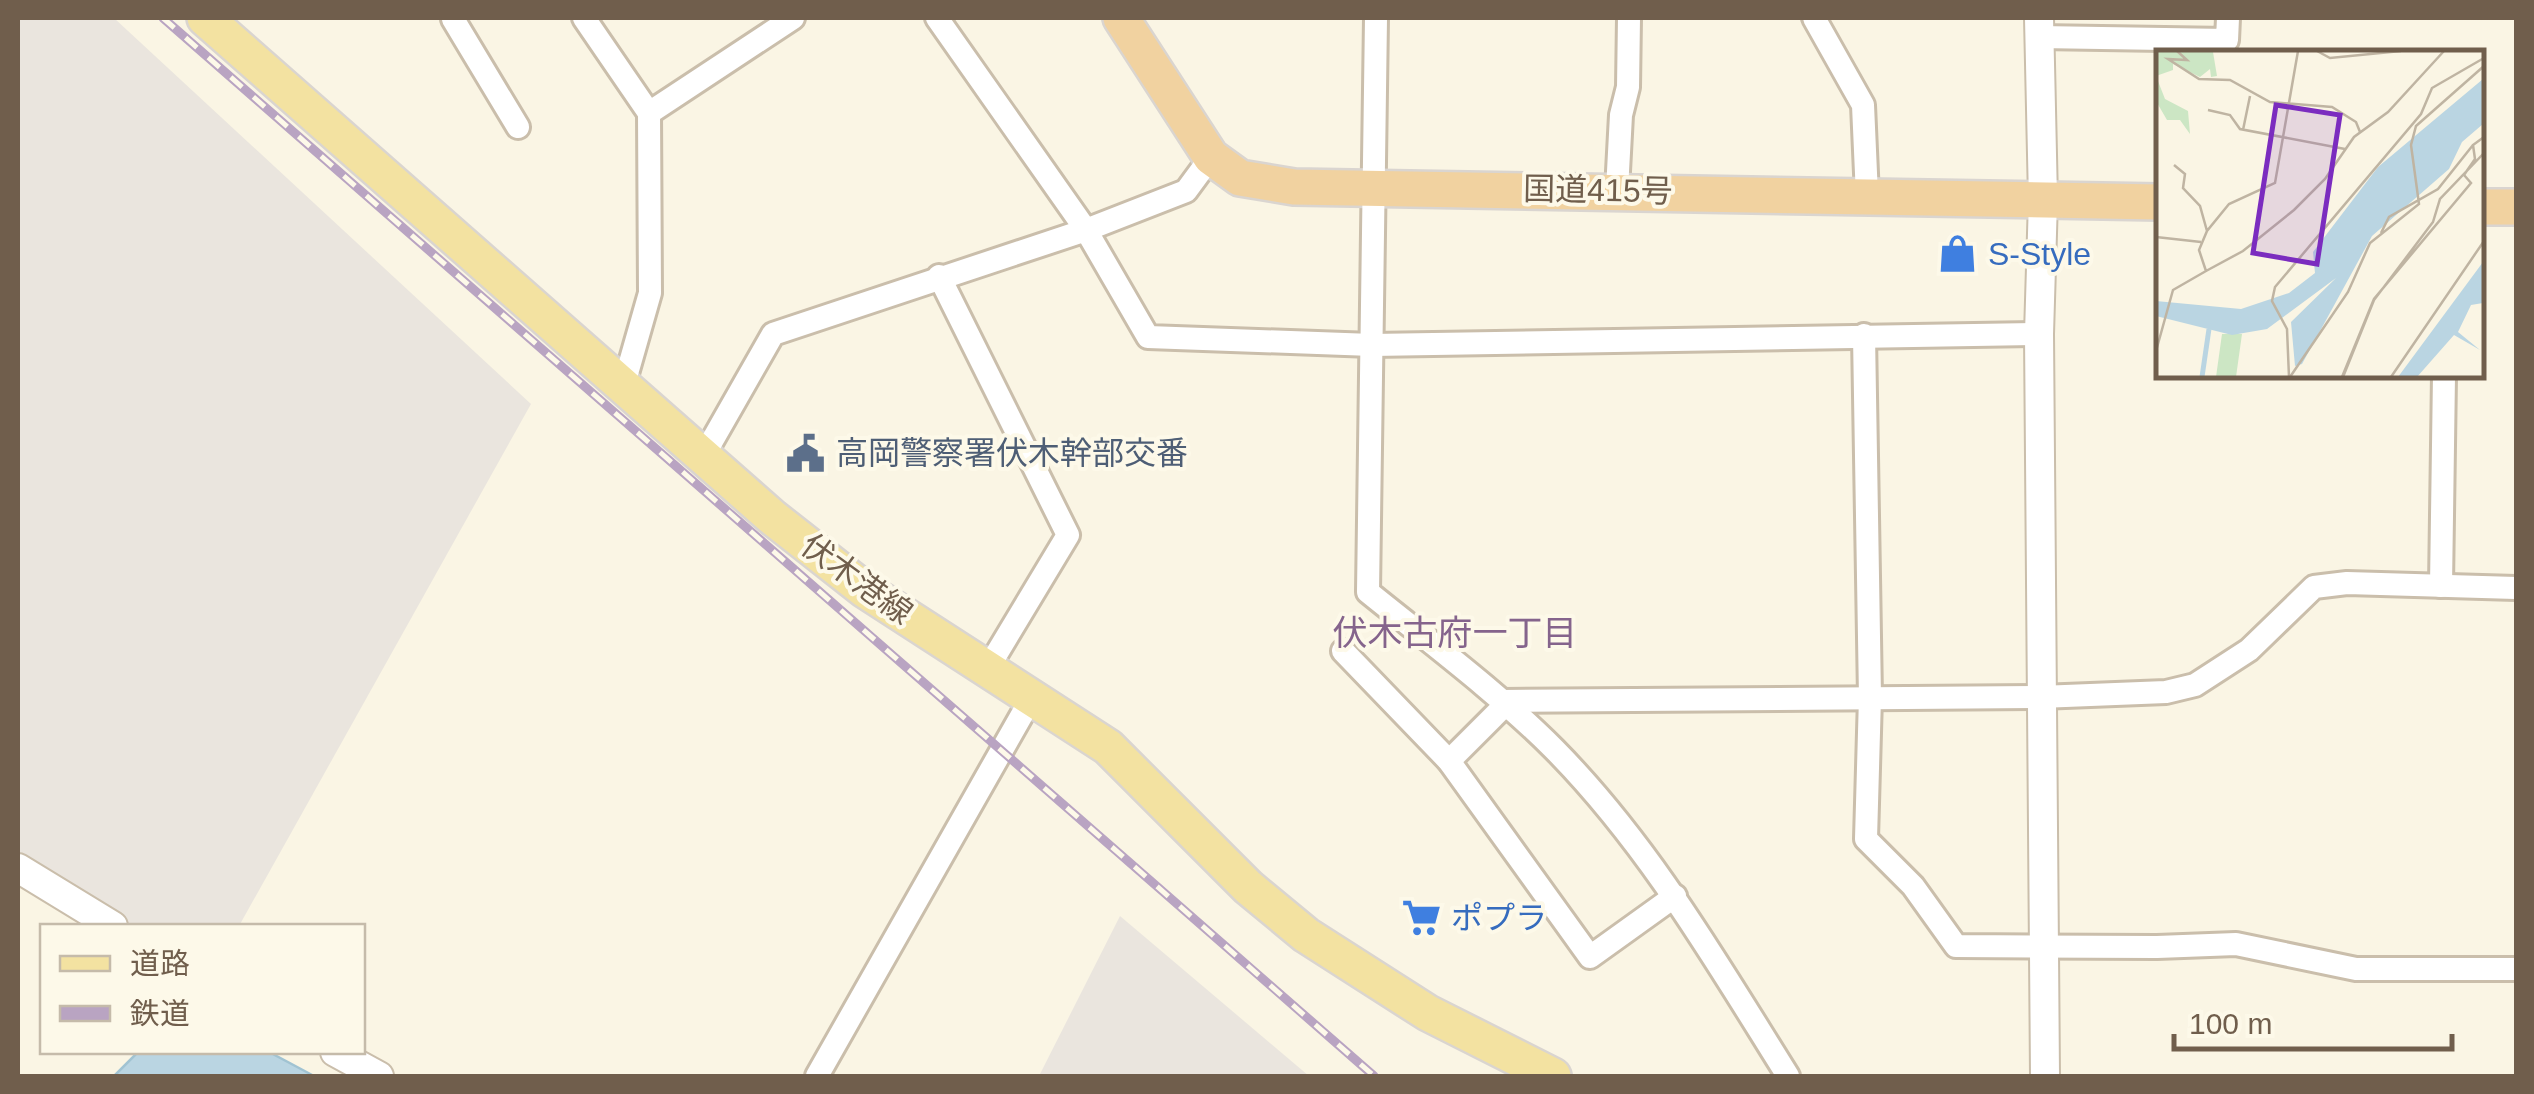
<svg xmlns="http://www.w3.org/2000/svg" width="2534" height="1094" font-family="Helvetica,'Noto Sans JP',sans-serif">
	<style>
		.industrial { fill: #eae5de }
		.water { fill: #bad5e2; stroke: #a1c3d2; stroke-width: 2.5 }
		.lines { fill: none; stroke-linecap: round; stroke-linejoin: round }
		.minor-casing { stroke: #cabeab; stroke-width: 28 }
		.tertiary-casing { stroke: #cabeab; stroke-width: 32 }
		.primary-casing { stroke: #dad5d0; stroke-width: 40 }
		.trunk-casing { stroke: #dad5d0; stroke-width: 40 }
		.minor { stroke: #fff; stroke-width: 22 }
		.tertiary { stroke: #fff; stroke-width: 28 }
		.primary { stroke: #f3e2a1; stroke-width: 35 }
		.trunk { stroke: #f1d2a0; stroke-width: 35 }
		.rail-casing { stroke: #b9a4c2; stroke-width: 9 }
		.rail { stroke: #fdf9e9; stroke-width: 5; stroke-dasharray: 15; stroke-linecap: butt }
		.labels { text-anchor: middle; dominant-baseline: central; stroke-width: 8; stroke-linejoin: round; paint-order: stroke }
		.street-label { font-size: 32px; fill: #705e4c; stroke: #fdf9e9 }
		.shop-label { font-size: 32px; fill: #366cbe; stroke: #fdf9e9; text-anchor: start }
		.service-label { font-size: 32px; fill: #4e5e75; stroke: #fdf9e9; text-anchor: start }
		.neighbourhood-label { font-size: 35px; fill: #85648c; stroke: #fdf9e9 }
		.inset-river { fill: none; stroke: #bad5e2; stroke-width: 5 }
		.inset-road { fill: none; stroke: #bfb4a2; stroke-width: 2.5 }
		.view { fill: #7b2cbf; fill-opacity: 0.15; stroke: #7b2cbf; stroke-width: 5 }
		.inset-edge { fill: none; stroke: #705e4c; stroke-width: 5 }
	</style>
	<rect width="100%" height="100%" fill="#faf5e4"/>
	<g class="industrial">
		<path d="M18,18H114L531,404L239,926H113L18,868Z"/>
		<path d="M1120,916L1309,1076H1039Z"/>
	</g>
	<path class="water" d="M138,1052H269L314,1076H114Z"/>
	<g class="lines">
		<defs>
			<g id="minor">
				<path d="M455,18L453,19L518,127"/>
				<path d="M584,18L649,113L650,293L624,384"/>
				<path d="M937,18L1086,230L1148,337L1372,345L2039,334"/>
				<path d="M1376,18L1368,592C1431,643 1497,692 1554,749C1649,845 1717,963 1788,1076"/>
				<path d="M1814,18L1863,105L1867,196"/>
				<path d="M2039,37L2227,40L2228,18"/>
				<path d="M649,113L793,18"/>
				<path d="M1617,190L1621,115L1628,87L1629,18"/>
				<path d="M939,276L1068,535L988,668"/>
				<path d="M1864,335L1870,697L1866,839L1913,886L1956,946L2157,947L2236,944L2356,969H2516"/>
				<path d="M704,455L773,334L1086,230L1186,191L1211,157"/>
				<path d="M2441,586L2444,375"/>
				<path d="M1343,651L1449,761L1590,957L1675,896"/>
				<path d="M1503,701L2040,697L2166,692L2195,685L2249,650L2314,587L2347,583L2516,588"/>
				<path d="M1449,761L1506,704"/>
				<path d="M817,1076L1032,697"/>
			</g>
			<g id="tertiary">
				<path d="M2039,18L2043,200L2039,334L2045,1076"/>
				<path d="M18,868L113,926"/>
				<path d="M335,1052L379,1076"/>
			</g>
			<path id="primary" d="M205,18L772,517L865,590L1108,747L1248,887L1306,935L1428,1013L1553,1076"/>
			<g id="trunk">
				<path d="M1121,18L1211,157L1240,178L1294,187L2159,202"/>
				<path d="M2482,207H2516"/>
			</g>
		</defs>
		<use href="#minor" class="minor-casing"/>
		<use href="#tertiary" class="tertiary-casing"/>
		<use href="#primary" class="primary-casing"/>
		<use href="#trunk" class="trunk-casing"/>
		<use href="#minor" class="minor"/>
		<use href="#tertiary" class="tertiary"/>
		<use href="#primary" class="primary"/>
		<use href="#trunk" class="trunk"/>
		<defs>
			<path id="rail" d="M163,18L1374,1076"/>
		</defs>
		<use href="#rail" class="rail-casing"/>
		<use href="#rail" class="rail"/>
	</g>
	<defs>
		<symbol id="shop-bare" viewBox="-9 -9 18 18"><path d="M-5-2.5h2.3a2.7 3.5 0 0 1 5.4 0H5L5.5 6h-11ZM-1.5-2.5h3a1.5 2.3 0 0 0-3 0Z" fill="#3f7fe0" stroke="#fdf9e9" stroke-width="2.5" paint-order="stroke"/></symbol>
		<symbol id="civic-bare" viewBox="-9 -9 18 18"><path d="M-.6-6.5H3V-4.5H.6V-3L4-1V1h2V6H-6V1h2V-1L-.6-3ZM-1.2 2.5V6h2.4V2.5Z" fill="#5c6f8a" stroke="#fdf9e9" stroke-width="2.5" paint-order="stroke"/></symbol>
		<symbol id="supermarket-bare" viewBox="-9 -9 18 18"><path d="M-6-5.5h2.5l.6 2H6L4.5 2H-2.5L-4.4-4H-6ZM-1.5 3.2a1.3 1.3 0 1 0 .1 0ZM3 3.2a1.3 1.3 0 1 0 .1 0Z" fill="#3f7fe0" stroke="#fdf9e9" stroke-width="2.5" paint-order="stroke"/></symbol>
	</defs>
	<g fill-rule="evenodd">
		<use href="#shop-bare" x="1930" y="226" width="55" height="55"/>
		<use href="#civic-bare" x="778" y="426" width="55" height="55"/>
		<use href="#supermarket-bare" x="1394" y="890" width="55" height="55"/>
	</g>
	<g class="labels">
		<g class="street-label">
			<text transform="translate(1598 190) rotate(1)">国道415号</text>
			<text transform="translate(857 579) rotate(36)">伏木港線</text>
		</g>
		<g class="shop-label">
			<text x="1988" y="254">S-Style</text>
			<text x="1451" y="918">ポプラ</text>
		</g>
		<g class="service-label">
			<text x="836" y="453">高岡警察署伏木幹部交番</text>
		</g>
		<g class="neighbourhood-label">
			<text x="1455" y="632">伏木古府一丁目</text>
		</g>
	</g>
	<g transform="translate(2156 50)">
		<rect width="328" height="328" fill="#faf5e4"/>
		<path d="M0,1H66L57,2L61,26L55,27L54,19L44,27L17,14V20L0,26L9,49L32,61L34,84L24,70H11L0,51ZM66,284H86L80,327H60Z" fill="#cce6c4"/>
		<path d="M327,29V74L306,92L293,119L216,186L146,314L139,316L135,272L180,228L111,279L76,285L0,266V251L85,259L133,243L159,223L157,202L222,117ZM327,212V253L315,255L302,282L324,300L298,285L261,327H242Z" fill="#bad5e2"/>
		<path class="inset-river" d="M46,327L53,279"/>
		<path class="inset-road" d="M21,1L31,10L12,9L43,29L74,30L114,52L176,57L200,72L204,82M161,1L174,8L245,1M52,60L74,65L84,79L189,99M87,80L94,46M18,115L29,124L27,138L44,156L51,181M225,183L233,167L282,139L317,95M0,187L45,192M50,221L87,201L138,160L169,129L198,87L232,62L288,1M0,301L17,240L50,221L43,200L51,181L73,154L119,133L142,1M133,327L131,279L116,251L119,237L265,64L276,38L328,8M134,327L192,242L214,193L263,154L255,95L260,76L328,16M186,327L218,249L315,133L308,125L319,109L317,95L328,87M187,327L218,250L277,172L284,149L328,103M235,327L328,191"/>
		<path class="view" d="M120,55L184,65L161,214L97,203Z"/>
		<rect width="328" height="328" class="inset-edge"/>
	</g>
	<rect width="2534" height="1094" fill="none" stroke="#705e4c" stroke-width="40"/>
	<rect x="40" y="924" width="325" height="130" fill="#fdf9e9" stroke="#c5bbaa" stroke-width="2.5"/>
	<rect x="60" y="956" width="50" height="15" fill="#f3e2a1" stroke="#c5bbaa" stroke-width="2.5"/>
	<text x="130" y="974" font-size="30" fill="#705e4c">道路</text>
	<rect x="60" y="1006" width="50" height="15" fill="#b9a4c2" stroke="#c5bbaa" stroke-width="2.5"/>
	<text x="130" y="1024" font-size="30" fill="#705e4c">鉄道</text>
	<path d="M2174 1034v15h278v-15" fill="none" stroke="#705e4c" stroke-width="5"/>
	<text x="2189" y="1034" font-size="30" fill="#705e4c" stroke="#fdf9e9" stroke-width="8" paint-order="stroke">100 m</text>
</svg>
